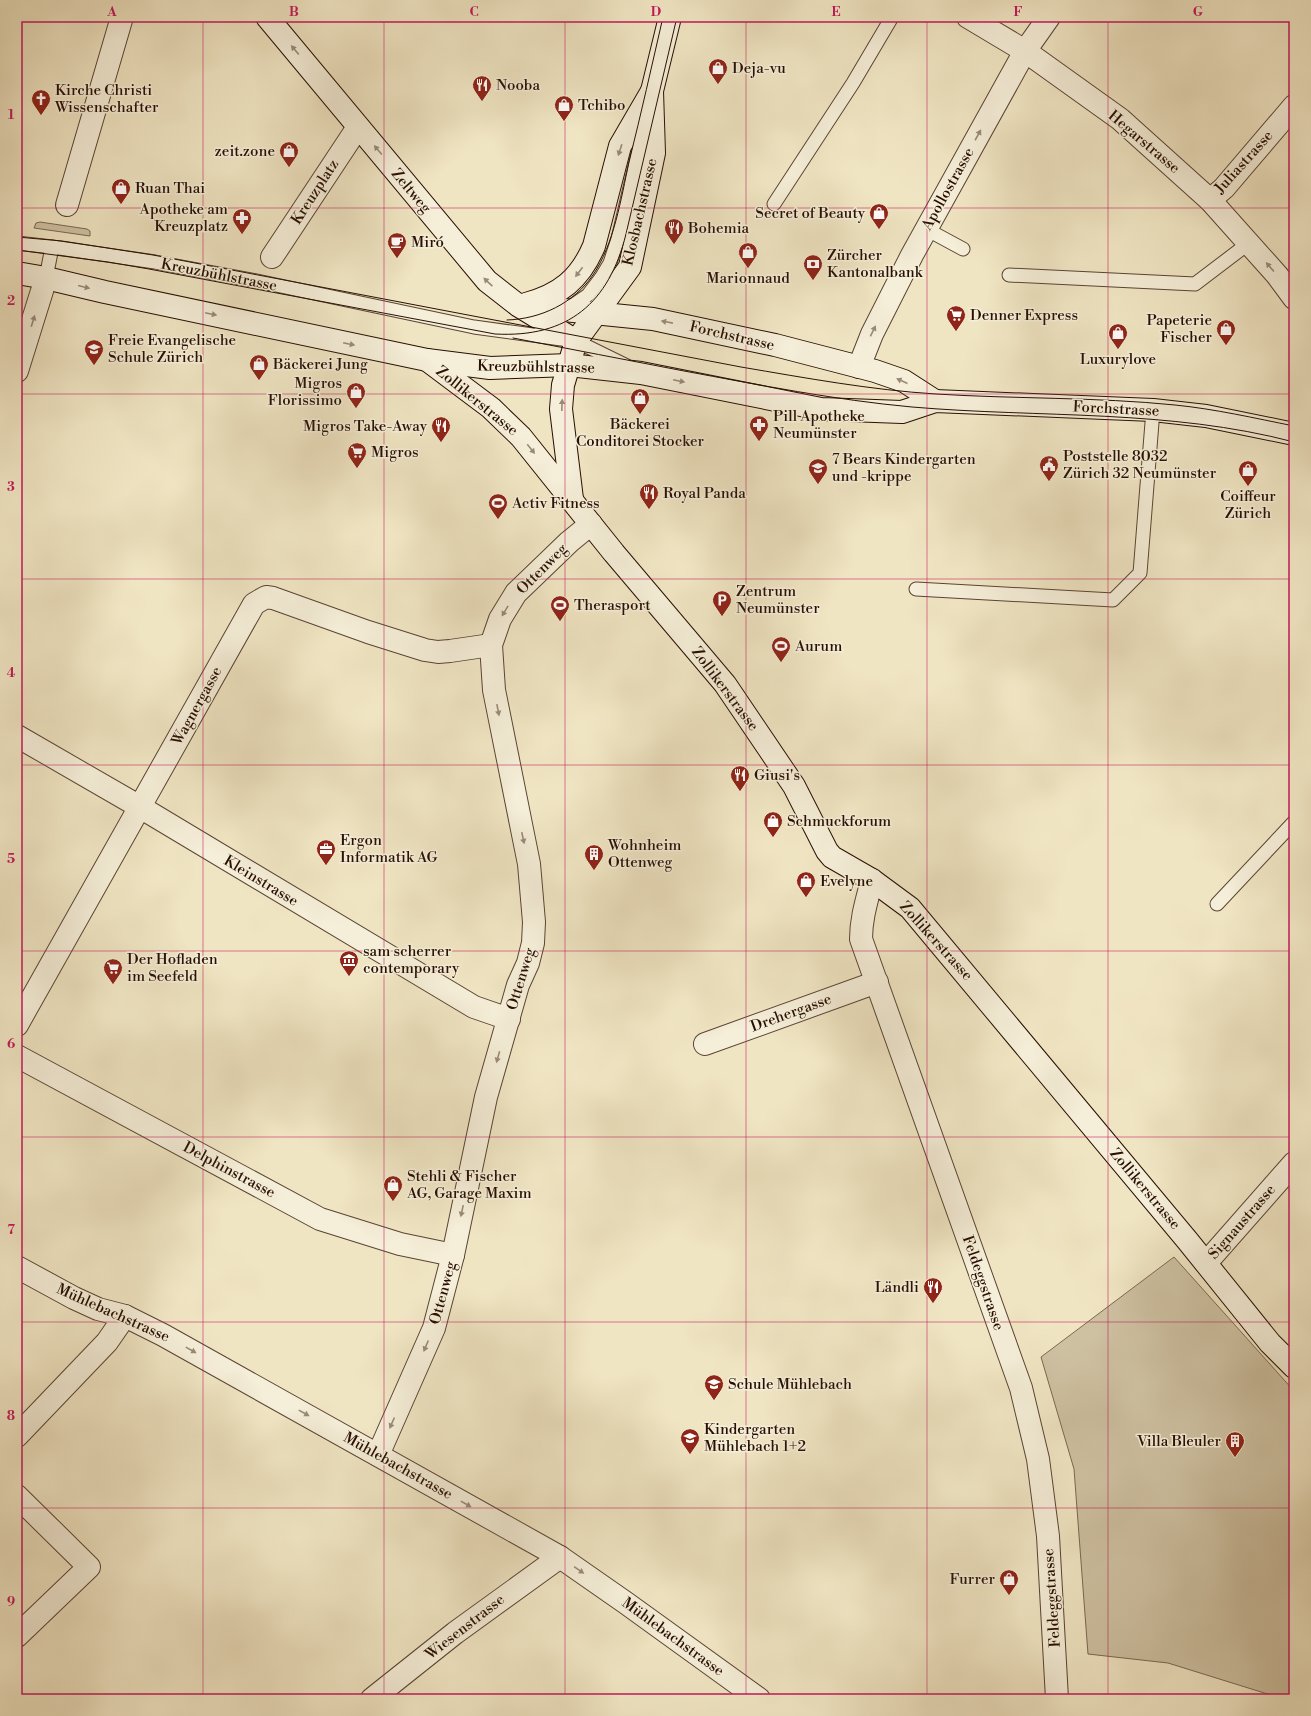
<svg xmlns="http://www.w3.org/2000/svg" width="1311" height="1716" font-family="'Libre Bodoni',serif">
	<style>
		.green { fill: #cec1a2; stroke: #7b6852 }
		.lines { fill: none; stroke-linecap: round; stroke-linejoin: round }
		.lane-casing { stroke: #5a4433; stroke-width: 15 }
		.street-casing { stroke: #5a4433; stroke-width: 24 }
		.secondary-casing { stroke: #280f03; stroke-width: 24 }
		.lane { stroke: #f5eed8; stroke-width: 13 }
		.street { stroke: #f5eed8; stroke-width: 22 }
		.secondary { stroke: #f5eed8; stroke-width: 22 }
		.tram { stroke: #280f03; stroke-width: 1 }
		.oneway { fill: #998a78 }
		.grid { fill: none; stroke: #c2185b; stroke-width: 1; stroke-opacity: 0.55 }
		.labels { text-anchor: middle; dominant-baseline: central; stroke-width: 3; stroke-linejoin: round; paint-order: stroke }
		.poi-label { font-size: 15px; fill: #280f03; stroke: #f5eed8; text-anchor: start }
		.street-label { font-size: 15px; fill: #280f03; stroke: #f5eed8 }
		.neatline { fill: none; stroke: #c2185b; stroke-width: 1.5 }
		.grid-label { font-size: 13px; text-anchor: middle; font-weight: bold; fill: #c2185b }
	</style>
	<rect width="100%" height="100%" fill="#f0e5c3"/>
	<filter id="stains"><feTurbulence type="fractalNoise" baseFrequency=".005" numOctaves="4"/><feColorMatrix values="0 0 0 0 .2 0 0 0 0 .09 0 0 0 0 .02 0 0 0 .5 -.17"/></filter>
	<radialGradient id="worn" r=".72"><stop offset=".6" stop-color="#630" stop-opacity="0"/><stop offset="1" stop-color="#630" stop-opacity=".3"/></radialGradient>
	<g class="green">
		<path d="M40,222L87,229L90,231V236L34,228L36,223Z"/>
		<path d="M1174,1257L1294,1391V1699H1279L1274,1696L1168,1663L1088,1654L1074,1469L1041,1357Z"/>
	</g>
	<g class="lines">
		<defs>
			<g id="lane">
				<path d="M774,204L853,83L892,17"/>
				<path d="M926,229L963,249"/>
				<path d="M17,243L52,247L155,262L257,281L474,327L576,341L627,366"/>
				<path d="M1009,275L1195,284L1249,243"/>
				<path d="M46,278L52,247"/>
				<path d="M566,310L588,295L601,278L610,263L618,239L646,119"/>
				<path d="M916,589L1113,600L1140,573L1153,410"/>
				<path d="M1217,904L1294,822"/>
			</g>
			<g id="street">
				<path d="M968,17L1025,51L1120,119L1210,200L1277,275L1294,298"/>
				<path d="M1210,200L1224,188L1294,106"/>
				<path d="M67,205L122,17"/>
				<path d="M272,257L358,127"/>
				<path d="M859,367L872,334L912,255L1025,51L1049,17"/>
				<path d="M17,371L46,278"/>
				<path d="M17,736L140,807L474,1007L509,1019"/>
				<path d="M872,880C867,900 861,918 861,939L1021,1388L1038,1459L1048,1536L1057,1699"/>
				<path d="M17,1025L254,604L266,597L273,598L368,632L425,650L438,652L450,651L491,645"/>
				<path d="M705,1044L877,982"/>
				<path d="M17,1056L320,1219L400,1244L453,1255"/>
				<path d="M1206,1263L1294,1163"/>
				<path d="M17,1267L74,1298L98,1309L125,1316L163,1335L560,1557L626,1603L759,1699"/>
				<path d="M17,1436L107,1342L125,1316"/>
				<path d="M378,1455L434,1328L453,1255L486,1097L518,985L528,963L533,943L534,922L529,864L494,690L491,645L500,619L516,593L569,542L591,524"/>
				<path d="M17,1496L89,1567L17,1636"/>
				<path d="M372,1699L455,1633L560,1557"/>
			</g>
			<g id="secondary">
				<path d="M267,17L487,281L519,306L576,341"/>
				<path d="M17,273L46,278L105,292L427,360L490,368L569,365L641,373L821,409L902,412L935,401L1105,408L1153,410L1206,416L1294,434"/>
				<path d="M526,304C560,295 580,279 594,246L620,146L652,91"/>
				<path d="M524,306L653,319L775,345L875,371L904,381L935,401"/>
				<path d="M427,360L491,408L521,437L614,553L725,684L794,786L827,851L832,857L872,880L910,908L1187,1240L1270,1343L1294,1367"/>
				<path d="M572,499L561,409L563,385L576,341L630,267L654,153L652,91L670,17"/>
			</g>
		</defs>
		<use href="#lane" class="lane-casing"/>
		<use href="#street" class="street-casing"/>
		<use href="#secondary" class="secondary-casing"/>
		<use href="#lane" class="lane"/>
		<use href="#street" class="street"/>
		<use href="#secondary" class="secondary"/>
		<g class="tram">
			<path d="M17,237L62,241L153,255L741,367C806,378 871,390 936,394C1016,399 1096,397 1175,405C1215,409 1254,418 1294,426"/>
			<path d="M17,250L108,262L149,269L495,334C568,338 609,303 626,234L677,17"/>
			<path d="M507,320C541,319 574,303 593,275C614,244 621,199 629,162C641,114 652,65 663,17"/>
			<path d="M513,338C570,349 627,360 684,371C760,385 835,400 912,407C1040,418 1169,409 1294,442"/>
		</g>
	</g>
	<defs><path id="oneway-solid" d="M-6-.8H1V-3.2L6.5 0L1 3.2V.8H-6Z"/></defs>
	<g class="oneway">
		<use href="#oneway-solid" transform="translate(295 50) rotate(-130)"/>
		<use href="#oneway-solid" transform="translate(978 135) rotate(-61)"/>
		<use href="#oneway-solid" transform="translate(378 150) rotate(-130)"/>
		<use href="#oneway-solid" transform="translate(620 150) rotate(108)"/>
		<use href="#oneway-solid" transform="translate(1270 267) rotate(-131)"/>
		<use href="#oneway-solid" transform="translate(579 272) rotate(127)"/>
		<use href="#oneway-solid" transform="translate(488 282) rotate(-137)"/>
		<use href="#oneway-solid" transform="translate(84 287) rotate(14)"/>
		<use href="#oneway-solid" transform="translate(211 314) rotate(12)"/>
		<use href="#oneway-solid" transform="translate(33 321) rotate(-73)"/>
		<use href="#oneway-solid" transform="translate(667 322) rotate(-169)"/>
		<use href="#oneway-solid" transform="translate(873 331) rotate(-64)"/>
		<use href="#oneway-solid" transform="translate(349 344) rotate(12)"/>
		<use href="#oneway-solid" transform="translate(679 381) rotate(12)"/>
		<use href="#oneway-solid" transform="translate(902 381) rotate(-156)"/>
		<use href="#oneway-solid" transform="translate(562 405) rotate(-88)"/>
		<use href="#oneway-solid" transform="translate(531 449) rotate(51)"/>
		<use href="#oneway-solid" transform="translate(505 611) rotate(121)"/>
		<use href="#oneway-solid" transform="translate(498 710) rotate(79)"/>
		<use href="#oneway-solid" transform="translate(523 838) rotate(78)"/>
		<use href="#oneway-solid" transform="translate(498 1057) rotate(106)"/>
		<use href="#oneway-solid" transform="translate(462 1211) rotate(102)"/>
		<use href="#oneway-solid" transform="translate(426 1346) rotate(113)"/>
		<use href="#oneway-solid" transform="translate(191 1350) rotate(29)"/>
		<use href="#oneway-solid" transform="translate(304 1413) rotate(29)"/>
		<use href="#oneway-solid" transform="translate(392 1423) rotate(114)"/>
		<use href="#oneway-solid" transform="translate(466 1504) rotate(29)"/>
		<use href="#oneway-solid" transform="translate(579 1570) rotate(35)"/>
	</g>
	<path class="grid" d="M203,17V1699M384,17V1699M565,17V1699M746,17V1699M927,17V1699M1108,17V1699M17,208H1294M17,394H1294M17,579H1294M17,765H1294M17,951H1294M17,1137H1294M17,1322H1294M17,1508H1294"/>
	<defs>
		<symbol id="shop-pin" viewBox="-11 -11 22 30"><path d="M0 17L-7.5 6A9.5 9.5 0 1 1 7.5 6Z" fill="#8f2418" stroke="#f5eed8"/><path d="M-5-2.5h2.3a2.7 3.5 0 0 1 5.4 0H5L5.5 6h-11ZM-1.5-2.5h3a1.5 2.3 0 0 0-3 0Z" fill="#fff"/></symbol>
		<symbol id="restaurant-pin" viewBox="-11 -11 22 30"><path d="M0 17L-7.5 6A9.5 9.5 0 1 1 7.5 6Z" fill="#8f2418" stroke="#f5eed8"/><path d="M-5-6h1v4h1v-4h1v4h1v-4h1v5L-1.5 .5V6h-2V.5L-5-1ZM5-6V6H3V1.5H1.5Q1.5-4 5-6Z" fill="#fff"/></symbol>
		<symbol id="church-pin" viewBox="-11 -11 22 30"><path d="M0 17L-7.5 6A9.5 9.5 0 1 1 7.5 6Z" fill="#8f2418" stroke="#f5eed8"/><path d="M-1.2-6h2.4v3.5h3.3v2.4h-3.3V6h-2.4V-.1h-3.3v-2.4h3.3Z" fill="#fff"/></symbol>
		<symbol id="pharmacy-pin" viewBox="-11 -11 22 30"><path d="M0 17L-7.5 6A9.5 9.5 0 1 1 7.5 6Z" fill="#8f2418" stroke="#f5eed8"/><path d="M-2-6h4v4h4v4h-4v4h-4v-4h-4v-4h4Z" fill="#fff"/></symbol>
		<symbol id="cafe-pin" viewBox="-11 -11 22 30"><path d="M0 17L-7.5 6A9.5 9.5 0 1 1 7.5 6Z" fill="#8f2418" stroke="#f5eed8"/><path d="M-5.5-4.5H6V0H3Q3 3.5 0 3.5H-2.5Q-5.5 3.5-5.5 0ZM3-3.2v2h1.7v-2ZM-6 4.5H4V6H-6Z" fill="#fff"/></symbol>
		<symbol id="bank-pin" viewBox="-11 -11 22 30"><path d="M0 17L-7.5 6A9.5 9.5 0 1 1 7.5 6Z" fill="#8f2418" stroke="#f5eed8"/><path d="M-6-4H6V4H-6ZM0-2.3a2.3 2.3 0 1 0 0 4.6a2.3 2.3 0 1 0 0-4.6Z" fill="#fff"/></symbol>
		<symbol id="supermarket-pin" viewBox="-11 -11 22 30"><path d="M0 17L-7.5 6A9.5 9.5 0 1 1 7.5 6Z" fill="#8f2418" stroke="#f5eed8"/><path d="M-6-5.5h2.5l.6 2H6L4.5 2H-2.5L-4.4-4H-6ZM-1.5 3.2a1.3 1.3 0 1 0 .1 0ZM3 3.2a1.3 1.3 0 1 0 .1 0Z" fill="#fff"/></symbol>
		<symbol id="school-pin" viewBox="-11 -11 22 30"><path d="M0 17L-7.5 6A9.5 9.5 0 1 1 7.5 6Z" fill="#8f2418" stroke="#f5eed8"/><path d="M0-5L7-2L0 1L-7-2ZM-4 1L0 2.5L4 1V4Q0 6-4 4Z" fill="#fff"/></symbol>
		<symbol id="civic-pin" viewBox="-11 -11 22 30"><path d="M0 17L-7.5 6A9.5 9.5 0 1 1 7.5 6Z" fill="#8f2418" stroke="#f5eed8"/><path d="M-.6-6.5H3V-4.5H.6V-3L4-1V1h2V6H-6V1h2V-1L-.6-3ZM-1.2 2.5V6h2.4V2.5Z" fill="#fff"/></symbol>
		<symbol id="stadium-pin" viewBox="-11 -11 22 30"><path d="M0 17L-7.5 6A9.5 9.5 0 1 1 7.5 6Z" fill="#8f2418" stroke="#f5eed8"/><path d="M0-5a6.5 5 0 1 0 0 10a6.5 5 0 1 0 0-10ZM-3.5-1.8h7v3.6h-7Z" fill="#fff"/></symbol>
		<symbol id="parking-pin" viewBox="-11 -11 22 30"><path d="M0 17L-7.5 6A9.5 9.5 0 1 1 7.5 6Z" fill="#8f2418" stroke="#f5eed8"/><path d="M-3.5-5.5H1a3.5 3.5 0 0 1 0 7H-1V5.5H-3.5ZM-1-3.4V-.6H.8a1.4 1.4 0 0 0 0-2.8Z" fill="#fff"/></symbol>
		<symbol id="office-pin" viewBox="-11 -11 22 30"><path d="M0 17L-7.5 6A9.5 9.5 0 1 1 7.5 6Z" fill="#8f2418" stroke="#f5eed8"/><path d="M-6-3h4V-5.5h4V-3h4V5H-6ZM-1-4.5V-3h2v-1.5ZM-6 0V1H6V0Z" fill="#fff"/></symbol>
		<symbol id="building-pin" viewBox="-11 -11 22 30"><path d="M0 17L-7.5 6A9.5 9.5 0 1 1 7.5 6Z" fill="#8f2418" stroke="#f5eed8"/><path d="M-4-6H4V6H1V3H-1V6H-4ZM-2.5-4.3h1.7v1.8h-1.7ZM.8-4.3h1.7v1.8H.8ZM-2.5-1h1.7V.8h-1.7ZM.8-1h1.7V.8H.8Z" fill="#fff"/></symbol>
		<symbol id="museum-pin" viewBox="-11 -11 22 30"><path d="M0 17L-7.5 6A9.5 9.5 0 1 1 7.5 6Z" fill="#8f2418" stroke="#f5eed8"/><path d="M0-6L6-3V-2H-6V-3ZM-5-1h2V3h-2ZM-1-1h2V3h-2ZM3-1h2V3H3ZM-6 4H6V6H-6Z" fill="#fff"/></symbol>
	</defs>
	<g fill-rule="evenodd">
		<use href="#shop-pin" x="707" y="57" width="22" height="30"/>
		<use href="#restaurant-pin" x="471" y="74" width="22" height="30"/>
		<use href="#church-pin" x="30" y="88" width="22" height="30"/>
		<use href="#shop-pin" x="553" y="94" width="22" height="30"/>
		<use href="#shop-pin" x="278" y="140" width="22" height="30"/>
		<use href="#shop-pin" x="110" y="177" width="22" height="30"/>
		<use href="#shop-pin" x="868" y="202" width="22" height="30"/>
		<use href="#pharmacy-pin" x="231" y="207" width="22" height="30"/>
		<use href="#restaurant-pin" x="663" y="217" width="22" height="30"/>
		<use href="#cafe-pin" x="386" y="231" width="22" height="30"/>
		<use href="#shop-pin" x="737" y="241" width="22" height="30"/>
		<use href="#bank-pin" x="802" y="253" width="22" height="30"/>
		<use href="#supermarket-pin" x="945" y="304" width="22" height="30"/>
		<use href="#shop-pin" x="1215" y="318" width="22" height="30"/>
		<use href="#shop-pin" x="1107" y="322" width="22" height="30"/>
		<use href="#school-pin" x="83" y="338" width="22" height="30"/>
		<use href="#shop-pin" x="248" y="353" width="22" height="30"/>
		<use href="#shop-pin" x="345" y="381" width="22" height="30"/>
		<use href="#shop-pin" x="629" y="387" width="22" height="30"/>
		<use href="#pharmacy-pin" x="748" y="414" width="22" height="30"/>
		<use href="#restaurant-pin" x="430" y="415" width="22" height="30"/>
		<use href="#supermarket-pin" x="346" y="441" width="22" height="30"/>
		<use href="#civic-pin" x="1038" y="454" width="22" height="30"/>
		<use href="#school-pin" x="807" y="457" width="22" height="30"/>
		<use href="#shop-pin" x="1237" y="459" width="22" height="30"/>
		<use href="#restaurant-pin" x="638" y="482" width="22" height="30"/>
		<use href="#stadium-pin" x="487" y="492" width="22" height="30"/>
		<use href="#parking-pin" x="711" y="589" width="22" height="30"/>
		<use href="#stadium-pin" x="549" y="594" width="22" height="30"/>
		<use href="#stadium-pin" x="770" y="635" width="22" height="30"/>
		<use href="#restaurant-pin" x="729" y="764" width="22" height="30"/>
		<use href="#shop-pin" x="762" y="810" width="22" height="30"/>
		<use href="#office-pin" x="315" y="838" width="22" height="30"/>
		<use href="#building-pin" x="583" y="843" width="22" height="30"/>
		<use href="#shop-pin" x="795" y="870" width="22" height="30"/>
		<use href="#museum-pin" x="338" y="949" width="22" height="30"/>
		<use href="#supermarket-pin" x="102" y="957" width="22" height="30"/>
		<use href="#shop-pin" x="382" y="1174" width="22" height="30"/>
		<use href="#restaurant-pin" x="922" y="1276" width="22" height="30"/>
		<use href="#school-pin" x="703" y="1373" width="22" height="30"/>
		<use href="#school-pin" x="679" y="1427" width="22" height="30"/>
		<use href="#building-pin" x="1224" y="1430" width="22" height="30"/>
		<use href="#shop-pin" x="998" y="1568" width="22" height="30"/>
	</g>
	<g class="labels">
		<g class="poi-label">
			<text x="732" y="68">Deja-vu</text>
			<text x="496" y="85">Nooba</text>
			<text x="55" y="90">Kirche Christi<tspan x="55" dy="17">Wissenschafter</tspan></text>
			<text x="578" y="105">Tchibo</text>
			<text x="275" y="151" text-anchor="end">zeit.zone</text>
			<text x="135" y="188">Ruan Thai</text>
			<text x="228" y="209" text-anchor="end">Apotheke am<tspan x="228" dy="17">Kreuzplatz</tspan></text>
			<text x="865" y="213" text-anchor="end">Secret of Beauty</text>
			<text x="688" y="228">Bohemia</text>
			<text x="411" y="242">Miró</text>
			<text x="827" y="255">Zürcher<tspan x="827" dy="17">Kantonalbank</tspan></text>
			<text x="748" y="278" text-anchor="middle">Marionnaud</text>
			<text x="970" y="315">Denner Express</text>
			<text x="1212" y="320" text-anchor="end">Papeterie<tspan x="1212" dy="17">Fischer</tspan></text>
			<text x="108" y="340">Freie Evangelische<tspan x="108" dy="17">Schule Zürich</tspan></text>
			<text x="1118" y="359" text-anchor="middle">Luxurylove</text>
			<text x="273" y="364">Bäckerei Jung</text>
			<text x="342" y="383" text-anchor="end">Migros<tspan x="342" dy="17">Florissimo</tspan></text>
			<text x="773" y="416">Pill Apotheke<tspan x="773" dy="17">Neumünster</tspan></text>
			<text x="640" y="424" text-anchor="middle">Bäckerei<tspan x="640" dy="17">Conditorei Stocker</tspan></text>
			<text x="427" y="426" text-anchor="end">Migros Take-Away</text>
			<text x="371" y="452">Migros</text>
			<text x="1063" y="456">Poststelle 8032<tspan x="1063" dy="17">Zürich 32 Neumünster</tspan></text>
			<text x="832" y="459">7 Bears Kindergarten<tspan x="832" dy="17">und -krippe</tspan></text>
			<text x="663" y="493">Royal Panda</text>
			<text x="1248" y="496" text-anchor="middle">Coiffeur<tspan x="1248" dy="17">Zürich</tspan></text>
			<text x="512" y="503">Activ Fitness</text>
			<text x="736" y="591">Zentrum<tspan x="736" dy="17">Neumünster</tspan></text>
			<text x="574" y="605">Therasport</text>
			<text x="795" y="646">Aurum</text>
			<text x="754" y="775">Giusi's</text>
			<text x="787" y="821">Schmuckforum</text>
			<text x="340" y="840">Ergon<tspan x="340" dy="17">Informatik AG</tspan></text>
			<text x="608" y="845">Wohnheim<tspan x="608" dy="17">Ottenweg</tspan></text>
			<text x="820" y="881">Evelyne</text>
			<text x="363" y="951">sam scherrer<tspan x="363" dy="17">contemporary</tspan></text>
			<text x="127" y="959">Der Hofladen<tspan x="127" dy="17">im Seefeld</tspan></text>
			<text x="407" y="1176">Stehli &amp; Fischer<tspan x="407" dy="17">AG, Garage Maxim</tspan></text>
			<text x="919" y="1287" text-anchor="end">Ländli</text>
			<text x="728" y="1384">Schule Mühlebach</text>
			<text x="704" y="1429">Kindergarten<tspan x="704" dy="17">Mühlebach 1+2</tspan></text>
			<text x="1221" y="1441" text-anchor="end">Villa Bleuler</text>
			<text x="995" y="1579" text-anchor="end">Furrer</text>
		</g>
		<g class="street-label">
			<text transform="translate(1144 142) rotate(40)">Hegarstrasse</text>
			<text transform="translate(1244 162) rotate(-48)">Juliastrasse</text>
			<text transform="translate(948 189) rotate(-61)">Apollostrasse</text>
			<text transform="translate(411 191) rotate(50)">Zeltweg</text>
			<text transform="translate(315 192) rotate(-57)">Kreuzplatz</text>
			<text transform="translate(640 212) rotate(-77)">Klosbachstrasse</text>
			<text transform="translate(219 275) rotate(11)">Kreuzbühlstrasse</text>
			<text transform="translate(732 336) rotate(13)">Forchstrasse</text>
			<text transform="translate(536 367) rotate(1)">Kreuzbühlstrasse</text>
			<text transform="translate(477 401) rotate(39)">Zollikerstrasse</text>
			<text transform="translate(1116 409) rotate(3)">Forchstrasse</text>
			<text transform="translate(542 569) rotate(-45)">Ottenweg</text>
			<text transform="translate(725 689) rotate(53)">Zollikerstrasse</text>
			<text transform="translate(197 706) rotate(-61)">Wagnergasse</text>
			<text transform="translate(261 881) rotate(31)">Kleinstrasse</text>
			<text transform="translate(936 941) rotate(48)">Zollikerstrasse</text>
			<text transform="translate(521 979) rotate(-73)">Ottenweg</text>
			<text transform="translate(791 1013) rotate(-20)">Drehergasse</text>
			<text transform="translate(229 1170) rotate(28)">Delphinstrasse</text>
			<text transform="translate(1145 1189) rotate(50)">Zollikerstrasse</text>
			<text transform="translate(1242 1222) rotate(-49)">Signaustrasse</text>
			<text transform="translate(983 1283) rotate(71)">Feldeggstrasse</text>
			<text transform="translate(443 1293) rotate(-75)">Ottenweg</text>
			<text transform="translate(113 1313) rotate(24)">Mühlebachstrasse</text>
			<text transform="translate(398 1466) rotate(29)">Mühlebachstrasse</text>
			<text transform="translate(1052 1598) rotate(-94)">Feldeggstrasse</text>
			<text transform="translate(465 1627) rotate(-38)">Wiesenstrasse</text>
			<text transform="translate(673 1637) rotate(36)">Mühlebachstrasse</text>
		</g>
	</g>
	<rect width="1311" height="1716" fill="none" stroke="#f0e5c3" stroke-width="44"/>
	<rect x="22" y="22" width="1267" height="1672" class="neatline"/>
	<g class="grid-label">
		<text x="112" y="16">A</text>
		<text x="294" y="16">B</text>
		<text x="474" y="16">C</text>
		<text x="656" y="16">D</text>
		<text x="836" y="16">E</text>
		<text x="1018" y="16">F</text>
		<text x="1198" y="16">G</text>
		<text x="11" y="119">1</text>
		<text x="11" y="305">2</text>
		<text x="11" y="491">3</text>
		<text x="11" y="677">4</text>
		<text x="11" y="863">5</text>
		<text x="11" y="1048">6</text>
		<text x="11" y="1234">7</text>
		<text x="11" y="1420">8</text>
		<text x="11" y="1606">9</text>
	</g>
	<rect width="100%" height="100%" filter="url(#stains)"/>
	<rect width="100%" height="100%" fill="url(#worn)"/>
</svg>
